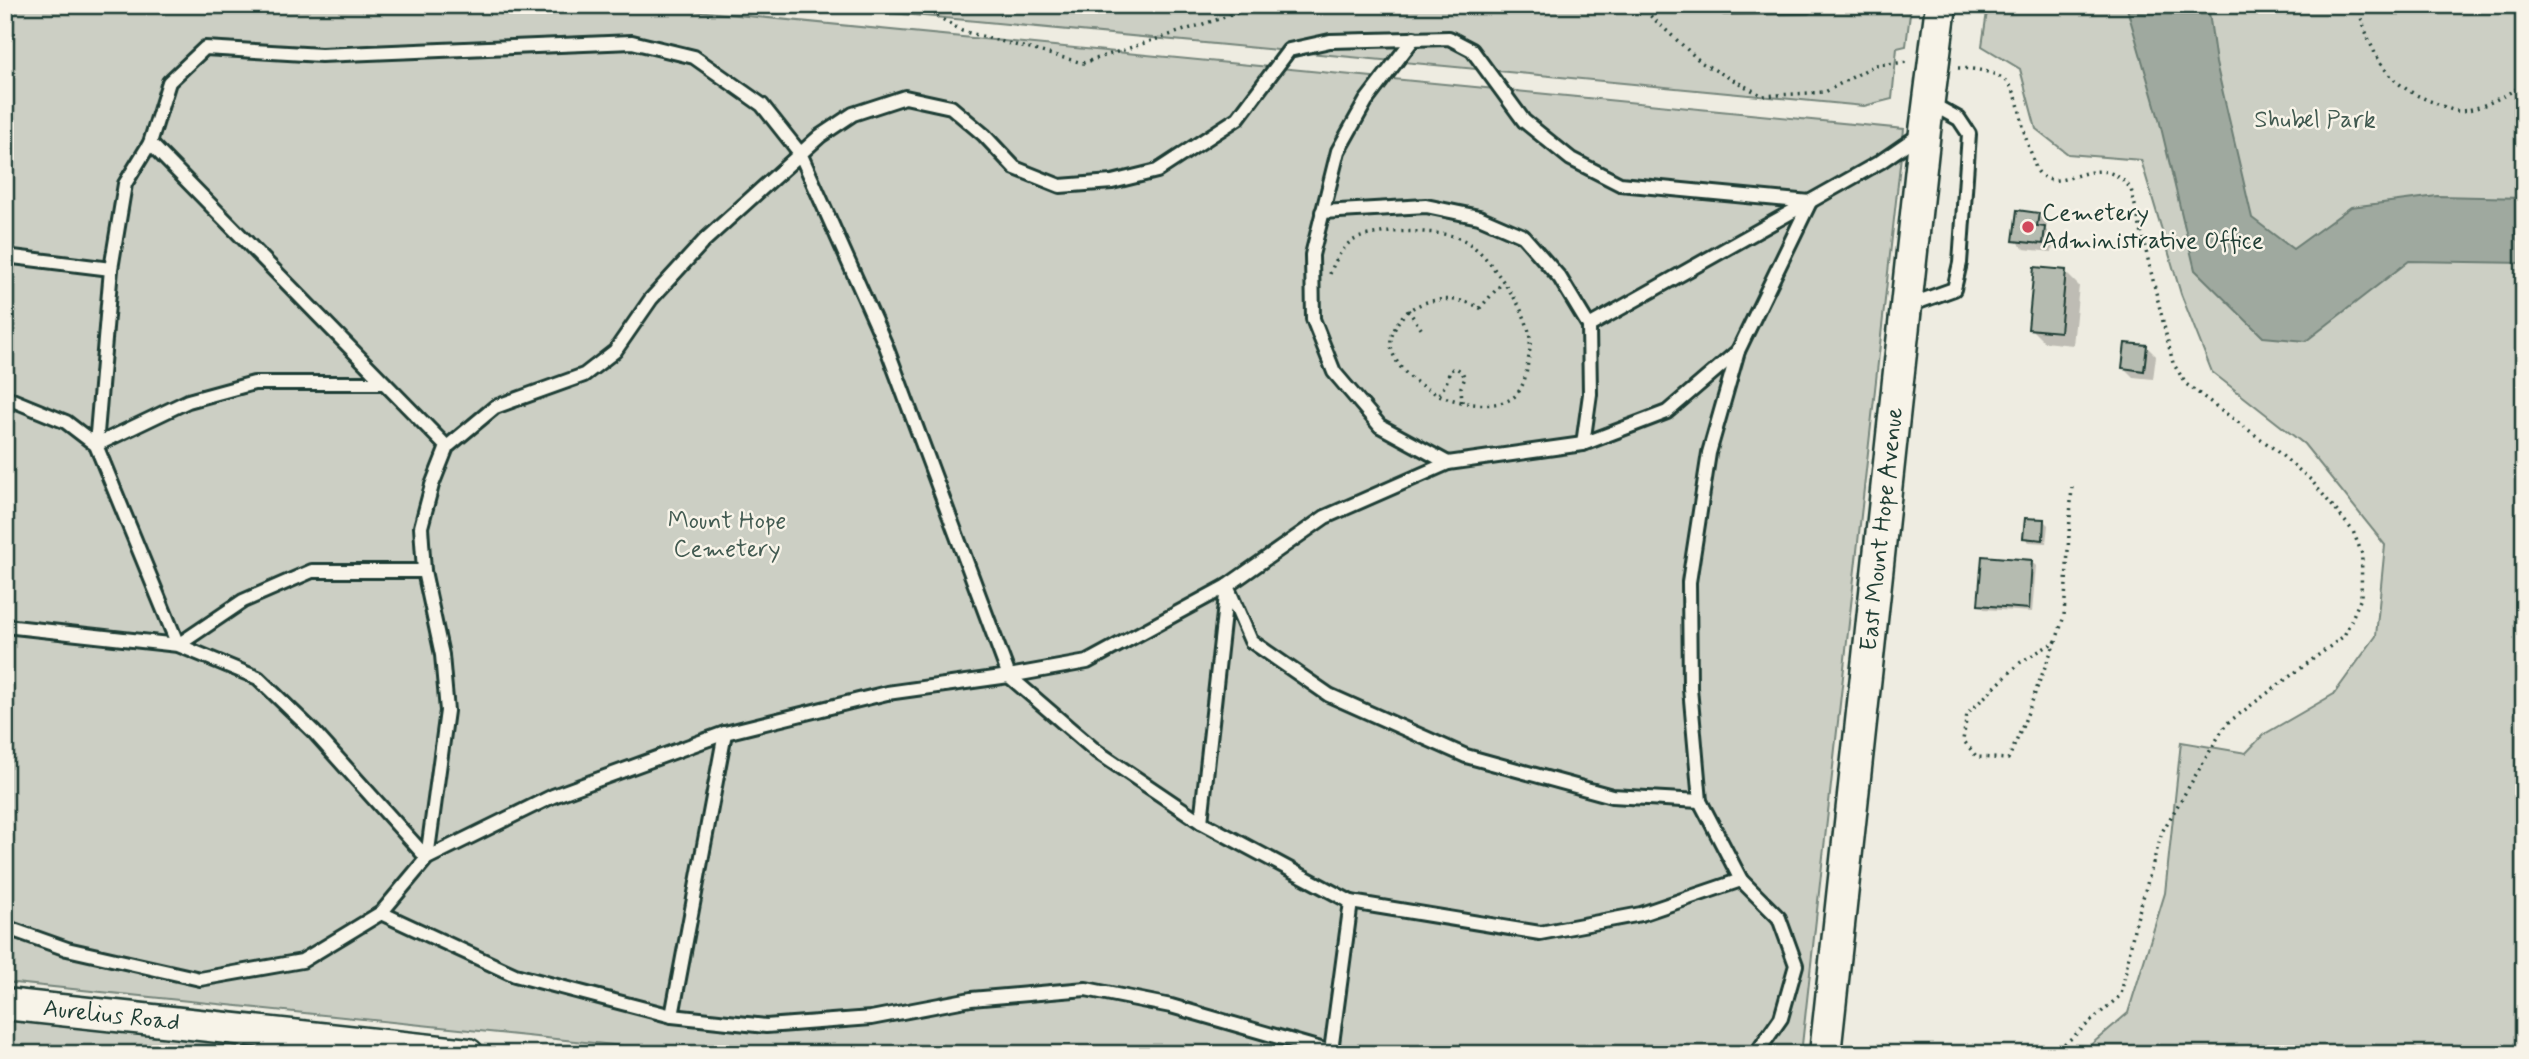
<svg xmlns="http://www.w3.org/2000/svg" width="2529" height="1059" font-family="Mynerve,sans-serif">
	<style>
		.green { fill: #cccfc4; stroke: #76867c; stroke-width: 2 }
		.water { fill: #9fa99f; stroke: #6c7e74; stroke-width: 2 }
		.shadow { fill: #0003 }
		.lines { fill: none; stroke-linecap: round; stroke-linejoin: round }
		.stream { stroke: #6c7e74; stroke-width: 6 }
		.building { fill: #b5bbb0; stroke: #1f3d34; stroke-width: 2 }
		.service-casing { stroke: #1f3d34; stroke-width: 18 }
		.tertiary-casing { stroke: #1f3d34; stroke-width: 35 }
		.path { stroke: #1f3d34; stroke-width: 3.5; stroke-dasharray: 2 5; stroke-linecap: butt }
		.service { stroke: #f7f3e8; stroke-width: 12 }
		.tertiary { stroke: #f7f3e8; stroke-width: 30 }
		.poi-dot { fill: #d1495b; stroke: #f7f3e8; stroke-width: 2.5 }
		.labels { text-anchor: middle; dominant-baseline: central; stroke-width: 5; stroke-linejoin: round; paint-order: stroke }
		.park-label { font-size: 24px; fill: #425a51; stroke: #f7f3e8 }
		.poi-label { font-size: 24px; fill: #1f3d34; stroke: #f7f3e8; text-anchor: start }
		.street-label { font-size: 24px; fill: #1f3d34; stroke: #f7f3e8 }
	</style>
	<rect width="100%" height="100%" fill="#eeece1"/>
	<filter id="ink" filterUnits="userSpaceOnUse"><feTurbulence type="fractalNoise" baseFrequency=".0143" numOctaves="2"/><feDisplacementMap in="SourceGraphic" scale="14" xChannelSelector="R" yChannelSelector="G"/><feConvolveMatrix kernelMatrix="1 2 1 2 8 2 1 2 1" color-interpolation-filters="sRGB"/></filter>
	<g filter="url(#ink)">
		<g class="green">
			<path d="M5,5H635L1904,129L1801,1054H701L5,982Z"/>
			<path d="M808,5H1911L1906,46L1897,48L1892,99L1864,106Z"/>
			<path d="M1988,5H2524V1054H2080L2128,1013L2165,893L2181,742L2246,753L2263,735L2334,694L2376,636L2385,545L2304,444L2212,372L2181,294L2141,160L2068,154L2036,129L2020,69L1982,46Z"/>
			<path d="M5,1004L468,1054H5Z"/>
		</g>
		<path class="water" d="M2126,5H2208L2216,63L2252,218L2293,249L2351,207L2437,196L2524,198V263L2409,261L2306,341L2263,337L2195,270L2159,119Z"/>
		<g class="shadow">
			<path d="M2038,215L2047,224L2046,230L2054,238L2052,252L2024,249L2015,240Z"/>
			<path d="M2065,272L2079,286L2073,345L2044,342L2030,328Z"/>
			<path d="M2147,347L2156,356L2153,379L2133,377L2123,367Z"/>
			<path d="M2044,521L2048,525L2046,543L2029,542L2025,538Z"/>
			<path d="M2032,562L2036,566L2032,612L1984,609L1980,604Z"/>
		</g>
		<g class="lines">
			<path class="stream" d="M1714,5L1724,13L1808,12L1812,5"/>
		</g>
		<g class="building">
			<path d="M2017,210L2039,213L2037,226L2045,227L2043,244L2013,241Z"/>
			<path d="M2034,267L2066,270L2060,332L2028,329Z"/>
			<path d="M2125,343L2147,345L2144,371L2122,368Z"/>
			<path d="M2025,518L2044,519L2043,540L2023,538Z"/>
			<path d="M1982,556L2032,560L2029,609L1978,605Z"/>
		</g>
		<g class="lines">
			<defs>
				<g id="service">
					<path d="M1414,38L1366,101L1338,151L1312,255L1313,319L1334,372L1380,426L1448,463"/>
					<path d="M150,143L447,447"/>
					<path d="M1322,212L1426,206L1479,217L1523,236L1560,278L1589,326L1590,394L1583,444"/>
					<path d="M5,256L111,269"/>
					<path d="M1907,306L1954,289L1960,263L1969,134L1959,119L1930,103"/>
					<path d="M1589,326L1880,162L1922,133"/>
					<path d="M5,397L66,422L96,445L188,401L254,383H384"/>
					<path d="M5,626L178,645L243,601L312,571H424"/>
					<path d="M1201,822L1227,586L1251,641L1329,695L1466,756L1612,796L1700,801"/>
					<path d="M1741,880L1641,914L1540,933L1351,902L1201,822L1096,751L1009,676L886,346L800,153L762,105L694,57L632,42L321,55L205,48L169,82L150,143L125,184L111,269L96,445L178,645L258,678L314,732L427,858L447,711L442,655L424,571L421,527L432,485L447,447L495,407L584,375L615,351L651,299L705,240L820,136L853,114L905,97L951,107L984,135L1015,168L1060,186L1112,182L1157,171L1238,118L1289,50L1330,41L1449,38L1472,50L1524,121L1571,159L1620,184L1810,202"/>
					<path d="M381,913L427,858L553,796L725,733L887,693L1009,676L1087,662L1227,586L1325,517L1448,463L1583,444L1667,412L1738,351"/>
					<path d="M5,927L67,949L200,979L302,961L381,913L515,975L672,1016L766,1026L871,1018L971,999L1086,989L1171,1006L1338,1054"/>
					<path d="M672,1016L725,733"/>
					<path d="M1331,1051L1351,902"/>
					<path d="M1756,1054L1781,1018L1796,965L1779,918L1741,880L1700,801L1690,688L1689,582L1709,453L1738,351L1810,202"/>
				</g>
				<g id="tertiary">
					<path id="s1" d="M5,1004L468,1054"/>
					<path id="s2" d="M1825,1054L1925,131L1941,5"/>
				</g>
			</defs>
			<use href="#service" class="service-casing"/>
			<use href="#tertiary" class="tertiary-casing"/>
			<g class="path">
				<path d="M919,5L962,31L1083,63L1262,5"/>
				<path d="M1642,5L1645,11L1702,63L1763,96L1825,92L1875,65L1909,62"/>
				<path d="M2357,5C2372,53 2383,84 2433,102C2441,105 2451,111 2459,111C2482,110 2504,95 2524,85"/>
				<path d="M1958,68C2031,71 2011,103 2031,153C2033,159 2035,168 2039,173C2062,198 2098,146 2131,189L2173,363L2186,384L2273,448L2311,480L2353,531L2362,554L2361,598L2344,636L2226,724L2162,832L2134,929L2121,995L2067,1042L2048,1054"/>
				<path d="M1330,274C1334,262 1340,252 1349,243C1368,228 1430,230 1453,236C1474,242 1488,260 1500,277C1513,295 1527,315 1530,338C1531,348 1528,360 1527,369C1525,381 1520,395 1509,400C1472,416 1398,388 1391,346C1390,338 1393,333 1396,326C1410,297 1455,293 1480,308L1503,282"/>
				<path d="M1408,310L1422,330"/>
				<path d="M1439,394L1446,384L1450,370L1456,368L1462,372L1465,378L1461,387L1462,402"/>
				<path d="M2056,641C2038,680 2027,721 2008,759L1977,757L1963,740L1967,714L2021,662L2056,641L2064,616L2072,485"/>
			</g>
			<use href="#service" class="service"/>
			<use href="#tertiary" class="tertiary"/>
		</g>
	</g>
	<circle class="poi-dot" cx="2028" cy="227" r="7"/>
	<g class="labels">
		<g class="park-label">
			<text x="2315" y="120">Shubel Park</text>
			<text x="727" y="521">Mount Hope<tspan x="727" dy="28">Cemetery</tspan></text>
		</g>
		<g class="poi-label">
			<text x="2042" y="213">Cemetery<tspan x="2042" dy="28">Administrative Office</tspan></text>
		</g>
		<g class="street-label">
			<text stroke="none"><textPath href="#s2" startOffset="528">East Mount Hope Avenue</textPath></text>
			<text stroke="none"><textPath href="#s1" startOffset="107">Aurelius Road</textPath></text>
		</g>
	</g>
	<rect width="2529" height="1059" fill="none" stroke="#f7f3e8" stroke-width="28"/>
	<rect x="14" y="14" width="2501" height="1031" fill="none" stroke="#1f3d34" stroke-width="2.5" filter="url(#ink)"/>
</svg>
